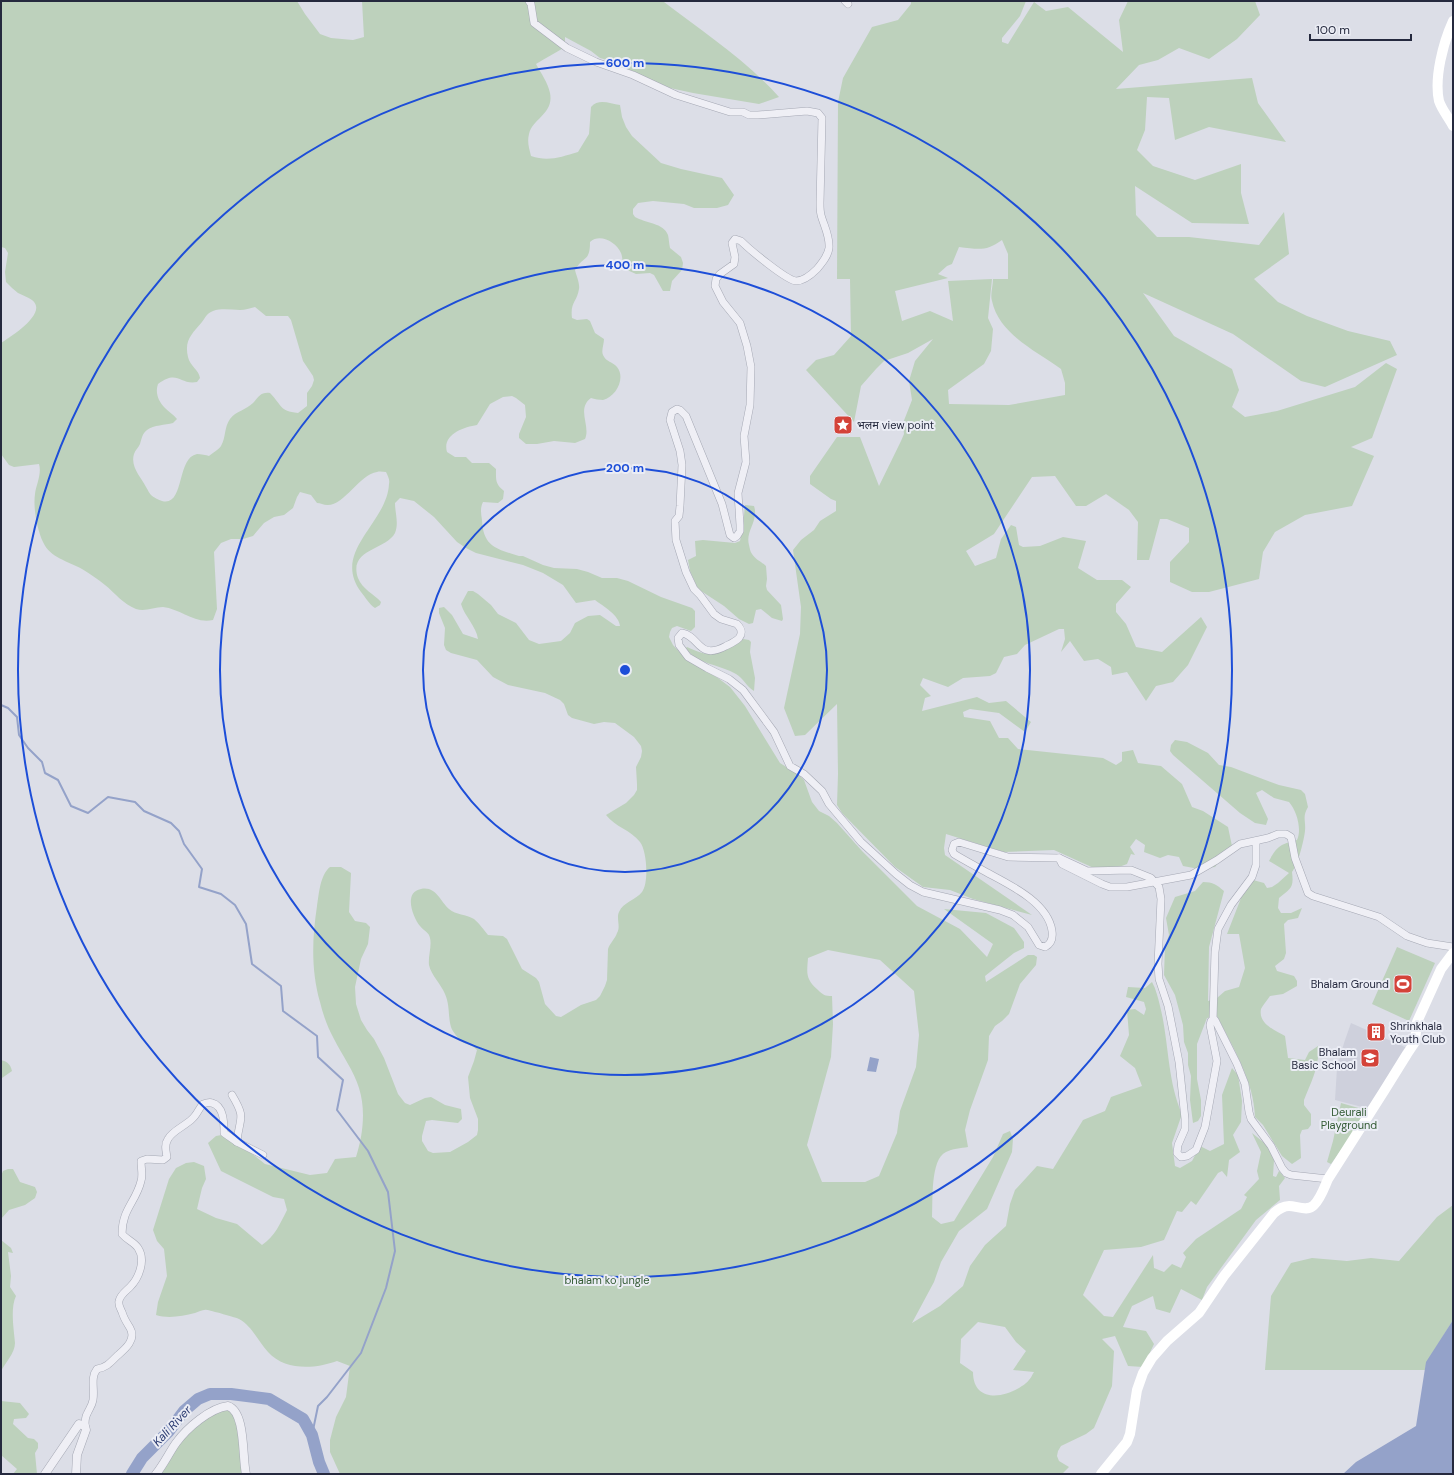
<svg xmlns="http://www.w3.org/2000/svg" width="1454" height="1475" font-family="'DM Sans','Noto Sans Devanagari',sans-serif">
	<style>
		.built { fill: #ced0dc }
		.green { fill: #bdd1bc; fill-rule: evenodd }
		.water { fill: #94a2c9 }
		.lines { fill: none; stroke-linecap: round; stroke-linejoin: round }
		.stream { stroke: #94a2c9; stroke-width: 2 }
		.river { stroke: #94a2c9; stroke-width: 12 }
		.minor-casing { stroke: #a5a8b4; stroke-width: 8 }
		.tertiary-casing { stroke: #a5a8b4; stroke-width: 9 }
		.minor { stroke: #efeff5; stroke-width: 7 }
		.tertiary { stroke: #efeff5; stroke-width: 8 }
		.secondary { stroke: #fff; stroke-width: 10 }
		.ring { fill: none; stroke: #1d4ed8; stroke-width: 2 }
		.labels { text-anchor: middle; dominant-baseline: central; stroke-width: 4; stroke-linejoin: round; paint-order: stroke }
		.poi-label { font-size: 11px; fill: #25293e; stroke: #ebedf5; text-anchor: start }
		.park-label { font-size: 11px; fill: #325a33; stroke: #ebedf5 }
		.water-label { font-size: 12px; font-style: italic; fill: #2d3d73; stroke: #ebedf5 }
		.centre { fill: #1d4ed8; stroke: #ebedf5; stroke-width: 2 }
		.ring-label { font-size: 12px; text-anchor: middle; font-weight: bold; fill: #1d4ed8; stroke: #ebedf5; stroke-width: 4; stroke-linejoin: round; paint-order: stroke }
	</style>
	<rect width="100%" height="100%" fill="#dcdee7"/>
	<path class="built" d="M1351,1023L1407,1048L1370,1109L1335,1100L1337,1068L1344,1043Z"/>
	<g class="green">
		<path d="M1,1H297L305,14L320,34L331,38L353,40L364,37L362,1H665L664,2C703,32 746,60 779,97L759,104L693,93L670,88L622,67L611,61L600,58L591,51L565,37V47C556,53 545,58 536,64C541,73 548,83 550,93C554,114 533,118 529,134C527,142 529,148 531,156C548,162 561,157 578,152L589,134L591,107C599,98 610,104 620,105L622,117L626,127L632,136L661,163L681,169L722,178L734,195L728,205L717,208H694L684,204L653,201L638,203L633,209V214L635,217C645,223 664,223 668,235C669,239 669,244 670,248L681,257L683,263L682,270L672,281L670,291H663L654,275L650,273L636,274L625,269C622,264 623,258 621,253C616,242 600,233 590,242C590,262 584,255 575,270C576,275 580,283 579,289C577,302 570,302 572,318L577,320L587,319L590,321L595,333L604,339C604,344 601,351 603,355C606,362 613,362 617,367C626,378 616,397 603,400C600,400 594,399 591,398C576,409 591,426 585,439L575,443L554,441L537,444H526L519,438V434L526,417L525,405L516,398L512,396L503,397L490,404L477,425C463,427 442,435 447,452L455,457H466L472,463H489L496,469C496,480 495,484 504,491L503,499L498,503L483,502C480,508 481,514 482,520C483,547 497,549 519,556H523L543,565L554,568L577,569L588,572L602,578H617L628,581L661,597L692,608L695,611V627L691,631L677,626L672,628L670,632L669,637L673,645L684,657L718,678L730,687L745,706L780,763L799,775L804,780L812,802L819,811L829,816L837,823L862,851L917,906L960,929L987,957L993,944L944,909L986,913L1014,928L1024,942V948L1014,953L985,976L986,982L1028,955H1034L1037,957L1036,965L1020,984L1009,1014L1002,1021L995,1026L989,1036L988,1060L970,1110L965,1130L968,1147C961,1148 952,1149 946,1152C930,1159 933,1202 932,1217L941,1224L954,1221L993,1157L1003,1134L1010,1131L1013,1139L1012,1152L987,1209L959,1231L941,1262L934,1282L912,1323L940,1306L963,1286L970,1266L985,1245L1006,1226L1010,1204L1015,1190L1037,1166L1053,1169L1083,1120L1105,1111L1111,1097L1142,1086L1135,1068L1120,1056L1129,1035L1127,1010L1135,1009L1144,1015L1146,1009L1144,1002L1126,997L1128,987L1145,988L1152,982C1156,989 1158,998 1160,1006C1169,1041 1167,1080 1182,1114L1172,1143L1175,1166L1180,1168L1192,1161L1200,1146L1210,1151L1224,1144L1222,1095L1232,1068L1238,1075L1242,1101L1241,1122L1233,1135L1240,1152L1229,1160L1227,1177L1222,1171L1218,1173L1196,1205L1191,1201L1182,1212L1177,1211L1164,1240L1141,1247L1104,1250L1083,1295L1104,1316L1113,1317L1153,1255L1154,1268L1164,1272L1172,1264L1181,1268L1186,1257L1183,1253L1196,1239L1241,1209L1247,1197L1244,1195L1259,1179L1257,1171L1261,1152L1252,1133L1267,1145L1274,1160L1273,1176L1276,1177L1279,1171L1285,1178L1279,1186L1280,1200L1256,1220L1207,1287L1202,1300L1181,1289L1170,1313L1156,1309L1153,1296L1132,1306L1123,1327L1146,1331L1154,1344L1143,1367L1128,1366L1115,1336L1102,1339L1114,1351L1112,1386L1094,1428L1086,1434L1061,1446L1058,1451L1057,1456L1059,1461L1069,1467L1062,1474H340L330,1452V1440L336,1417L346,1397L350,1366L337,1361C315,1369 285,1371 268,1352C258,1341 252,1326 239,1319C238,1318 209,1310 207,1310C203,1309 199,1312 195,1313C182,1316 169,1319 156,1315L158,1302L167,1276L164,1249L157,1241L153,1230L169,1179L176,1168L186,1163L194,1162L204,1166L206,1179L202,1188L197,1209L216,1218L237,1224L262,1245C275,1236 280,1224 287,1210L284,1199L273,1197L221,1171L208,1143L216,1136L227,1134L265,1164L310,1175L327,1173L335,1159L356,1157C363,1135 366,1110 359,1088C354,1071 342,1055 334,1039C328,1028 323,1015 320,1002C311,970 312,939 317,906C319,894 320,875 330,867H341L351,873L349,912L355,921L366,923L370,927L368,944L361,959L355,987L356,1004L361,1020L367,1030L374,1039L384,1058L398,1094L405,1103L410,1105L425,1098L431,1097L445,1105L461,1109L462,1119L458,1123L432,1120L426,1121L422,1136V1141L428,1151L433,1153L450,1152L468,1142L477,1135L478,1130V1119L470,1098L468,1077L474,1061L477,1050C472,1045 469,1045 464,1043C460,1041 452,1031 451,1027C448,1017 450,1005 445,994C441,984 431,975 429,965C428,956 432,946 430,938C429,932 424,931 420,926C413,918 403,892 421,889C436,886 440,901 449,909C456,915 466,914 474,919C479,923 484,930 488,935L503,936L507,939L522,969L536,978L539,982L545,1004L556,1016L561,1017L581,1005L596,1000L600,996L605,986L607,980L608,949C610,943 615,939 617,933C621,927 616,918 619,912C623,902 636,900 642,892C649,883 647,851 640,842C631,830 615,827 606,815L626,803L634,795L637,790V784L636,767L641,757L642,751L641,746L634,737L615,723L604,722L594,724L572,718L568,715L564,704L560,700L545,693L508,685L493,677L477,660L451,653L446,650L444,645L445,628L439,613V608L444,607L452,615L463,634L478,639C476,626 465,617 461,604L468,591H473L478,594L491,605L498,614L516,623L529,640L539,644L561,641L570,633L575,623L588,616L600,615L616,626H620C619,615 603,606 595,600L576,603L563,585L543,573L523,565L476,553L466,548L457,542L434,517L414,501L400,498L395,503C395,513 399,523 395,533C386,550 348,549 358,578C362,589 374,594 381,602L380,605L375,608C369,604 366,598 361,592C331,551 387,524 389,484C390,480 388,476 386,472C383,472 380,471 377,472C360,474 344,506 327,505C324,505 320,503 317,503L311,495L300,492L297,497L293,508L284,515L274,517L264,523L253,536L243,539H231L221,543L214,552L217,609L213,620C194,624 181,609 163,607C154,607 145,612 136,609C123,604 115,593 105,585C98,579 90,574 82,569C68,561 50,558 43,542C37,529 33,508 35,494C36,485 42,474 39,464L14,467L9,465L1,454V343C10,337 49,313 32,300C28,297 22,295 18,293C14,290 10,286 6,282L5,272L8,253L5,248L1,247ZM255,307L266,316H288L291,320L303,361L313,376L314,380L312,386L307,393V406L298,413C279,411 282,405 270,393C260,392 259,397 253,403C246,410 236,411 230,419C224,427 226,438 221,446C219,449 213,453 209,456C206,455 201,454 197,454C176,458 185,507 162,501C159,500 153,497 151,495C149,493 148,490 146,487C141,477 130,467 134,454C135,450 139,447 140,444C142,438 142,434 147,430C154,425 165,425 173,423L177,419C173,414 169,412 165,408C158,401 155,392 158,384C178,369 179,385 197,382L200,378C199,370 190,366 188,357C184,340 192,334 202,322C205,318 207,313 213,311C222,308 231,310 240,310C245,310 250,308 255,307ZM828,950L880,960L914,991L919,1035L916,1067L900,1111L897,1133L879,1176L865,1182H822L807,1145L831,1057L833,1024L832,996C825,996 823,995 818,990C805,979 807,973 808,958ZM978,1322L1005,1327L1016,1342L1026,1351L1013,1370L1034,1372C1032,1375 1031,1378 1029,1380C1027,1383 1022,1386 1019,1388C1001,1399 973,1401 973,1372L960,1363L961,1339Z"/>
		<path d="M911,1H1026L1020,16L1002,38V42L1008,44L1034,2L1046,11L1068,7L1123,52L1119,20L1128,1H1255L1260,15L1237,39L1209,59L1179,48L1158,60L1139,65L1116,89L1252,78L1258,103L1286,142L1209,127L1175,140L1169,98L1147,97L1145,130L1137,150L1153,166L1195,180L1241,164V193L1249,224L1192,223L1135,186L1136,215L1157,237H1189L1259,245L1284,212L1289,254L1254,279L1278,302L1307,316L1348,331L1390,341L1397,355L1325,387L1301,381L1233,334L1143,293L1174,336L1232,369L1239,390L1232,407L1245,417L1277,411L1355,387L1386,363L1397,369L1372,438L1351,447L1374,456L1352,506L1305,515L1275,532L1263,552L1259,579L1209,592H1192L1170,582V562L1189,542V528L1167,519H1160L1149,560H1137L1138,522L1129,510L1106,494L1086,506H1076L1055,476L1032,477L994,534L966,551L975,566L996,558L1001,539L1011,525L1016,527L1019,545L1023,547L1040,546L1063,537L1086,541L1078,568L1097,580H1122L1131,587L1116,604V612L1126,624L1136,647L1162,652L1201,617L1207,627L1188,665L1173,682L1156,686L1146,701L1127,672L1112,675L1111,667L1098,659L1084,661L1070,641L1061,652L1065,639L1064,629H1059L1025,645L1017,654L1004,657L996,673L990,676L963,678L948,687L923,678L920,685L931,696L925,698L922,711L977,697L989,703L1006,701L1031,722L1025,732L999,713L970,709L963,712L964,717L990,721L999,738H1008L1018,749L1103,758L1116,765L1122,761V752L1133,750L1138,763L1161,766L1182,784L1192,807L1203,811L1228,827L1232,846L1215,867L1199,869L1183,866L1179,857L1168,855L1160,858L1144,852L1145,845L1136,839L1130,847L1135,855L1131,854L1127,864L1111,870L1096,869L1054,850L1004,852L946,834L944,848L945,855L1032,915L973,899L950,890L923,887L895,867L842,813L837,805L838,774L837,704L805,735L795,736L784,708L800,634L801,607L793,550L801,540L814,530L820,521L836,511V501L831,499L810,484V476L837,437H860L879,486L901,441L904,434L903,423L912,400L909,381L915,361L933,339L908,353L884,361L876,369L861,386L854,422L806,370L816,360L834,355L851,336L850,279H837L838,102L843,78L872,27L898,20L911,4ZM1002,240L1008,254V279H993C993,286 990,295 992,301C999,334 1036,351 1061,369L1065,383V395L1009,405L949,404L948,390L984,364L991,351L993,329L988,318L992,279L948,281L953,321L930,311L902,321L895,291L948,278L938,274L947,266L952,264L959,247C978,249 986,252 1002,240Z"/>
		<path d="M745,505L754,506C759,521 745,531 749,545C750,549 750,551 752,554C756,560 762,562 766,566L767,579L766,586L767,590L781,605L783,619L782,621L772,618L761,609L756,610L753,623L749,624L739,619L724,606L698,589L690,571L688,560L696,556L695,541L703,540L735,543L740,541L743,526Z"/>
		<path d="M743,639L749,640L751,642L750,652L755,678L754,691C747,687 743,678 736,674C722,665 695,664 686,648L687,647C716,660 717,654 743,639Z"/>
		<path d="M1175,740L1187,742L1208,753L1219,765L1231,767L1279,785L1301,790L1305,794L1308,807C1302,817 1306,820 1305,831C1304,840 1298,865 1292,872C1294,888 1291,888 1279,898L1278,908L1281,913H1291L1302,908L1298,918L1288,920L1284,924L1286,953L1284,959L1275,966L1277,971L1294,976L1297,981V986L1283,994L1270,996C1268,999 1263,1005 1261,1009C1258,1024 1275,1030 1285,1036L1288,1058L1305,1060L1309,1052L1318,1046C1320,1066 1311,1082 1304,1100V1105L1311,1114V1125L1308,1129L1302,1130L1300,1135L1301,1158L1292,1164L1282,1156L1263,1125L1255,1117C1254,1081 1233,1048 1217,1016L1207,1018L1197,1044V1079L1201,1100V1116L1198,1121L1193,1123L1190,1100L1191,1076L1188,1065V1053L1184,1042L1183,1025L1175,995L1164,975L1165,946L1169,935L1166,918L1175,897L1195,891L1203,882C1213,882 1217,885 1224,891L1209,947L1208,1001L1217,998L1225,991L1239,987L1245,968L1239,934H1227L1243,893L1250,886L1253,880L1264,883L1267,888L1272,887L1278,883L1289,873L1269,861C1277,846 1281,844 1297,840C1302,830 1297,811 1289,802L1274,798L1262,790L1256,793L1268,819L1266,825L1255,823L1240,813L1173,755L1170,751L1171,745Z"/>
		<path d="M1397,947L1435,963L1409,1021L1372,1004Z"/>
		<path d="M1,1060C8,1062 10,1064 12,1071L2,1078H1Z"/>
		<path d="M1341,1103L1369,1111L1331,1164L1327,1162L1333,1141Z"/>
		<path d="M8,1169H13L20,1182L35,1187L37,1192L35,1198L25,1205L9,1210L1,1219V1176L3,1171Z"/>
		<path d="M1453,1205V1320L1427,1362L1425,1370H1265L1271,1296L1291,1263L1312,1258L1347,1261L1371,1258L1399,1261L1437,1217Z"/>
		<path d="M1,1240L11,1248L13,1253L8,1252L11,1276L10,1287L16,1296C10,1308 14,1330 15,1343C15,1353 5,1363 1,1371Z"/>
		<path d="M1,1401L20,1403L29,1414L26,1418L14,1419L13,1424L28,1438L34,1439L38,1443V1448L35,1453L37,1474H13L17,1469L1,1455Z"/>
		<path d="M229,1410L234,1413L237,1425L244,1474H159L187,1433L216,1411Z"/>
	</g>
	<g class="water">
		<path d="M870,1057L879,1059L876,1072L867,1071Z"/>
		<path d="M1453,1320V1474H1343L1356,1462L1416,1426L1426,1362Z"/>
	</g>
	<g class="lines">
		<path class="stream" d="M1,705L8,708L17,717L19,735L28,748L42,762L45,773L58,780L71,806L88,813L108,797L135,802L144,811L171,823L179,831L184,844L202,869L199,887L221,894L235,905L246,924L252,964L281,986L283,1011L317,1036L318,1057L343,1080L337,1110L368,1151L388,1192L395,1251L386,1288L361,1353L327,1397L318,1406L312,1435"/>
		<path class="river" d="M132,1474L142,1458L169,1431L184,1411L198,1399L210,1394H231L269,1399L303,1419L312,1435L319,1462L324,1474"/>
		<defs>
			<g id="minor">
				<path d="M529,1L531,4L534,23L567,48L596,62L633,75L676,95L730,112H743L749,115H758L807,111L818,113L822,118L820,203C820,207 820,211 821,215C824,226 830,236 829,248C828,256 822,263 817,269C812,274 804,281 796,281C786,280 749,249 741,241L735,239L732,243L735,257L734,264L720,274L716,279L715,286L723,302L740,323L747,346L751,367L750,405L744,436L746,462L738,493L740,525V531L737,536L734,538L730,535L722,504L686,416L680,410L677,409L672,412L670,420L680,451L682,465L680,506L679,516L675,521L676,540L686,572L694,589L700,595L714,614L721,619L737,624C741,628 743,633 739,638C735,642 730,644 726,646C698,661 700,636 682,633L678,638L679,645L688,657L707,668L729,679L743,690L774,732L790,766L804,774L822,791L829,804L861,842L896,874L910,885L923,892L1000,910L1013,915L1028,927L1039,945L1045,947C1051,944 1053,938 1052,931C1048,902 1008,884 986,872C975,866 964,860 954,854L952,850L954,844L959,842L1008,857L1059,858L1087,871L1131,870L1151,878L1159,887L1161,899L1158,964L1159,979L1168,1006L1179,1062L1185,1119V1129L1178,1145L1177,1153L1181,1157L1187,1156L1196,1150L1205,1127L1217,1061L1210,1025L1211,1021L1215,1020L1237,1064L1245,1084L1249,1112L1251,1119L1271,1146L1282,1168L1286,1173L1291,1175L1328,1179"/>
				<path d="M845,1L848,4"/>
				<path d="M1059,858L1062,864L1102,884L1110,887H1127L1191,875L1217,860L1240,844L1245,843L1268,838L1278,834H1286L1291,837L1295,858L1308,893L1313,896L1379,917L1407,936L1427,943L1453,947"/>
				<path d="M1213,1020L1215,952L1218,929L1231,905L1252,877L1256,865V841"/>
				<path d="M232,1095C247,1120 239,1117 237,1142"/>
				<path d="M85,1426C85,1422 85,1417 87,1414C89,1409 92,1406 93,1400C95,1389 90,1378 97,1369C106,1368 111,1362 117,1356C124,1350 137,1340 130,1328C127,1323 124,1319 122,1312C120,1308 118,1305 119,1301C120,1295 126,1291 130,1287C139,1278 146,1260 138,1248C134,1242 127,1240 122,1234C122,1209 136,1202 141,1181C143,1175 141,1168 141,1161L147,1159L163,1160L167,1157C166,1151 164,1145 168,1139C172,1131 185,1126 192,1119C197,1115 199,1108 203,1104C206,1103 210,1102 212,1103C224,1106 224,1123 224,1133L237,1142L263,1155"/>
			</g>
			<g id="tertiary">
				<path d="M45,1474L79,1424L85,1426L86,1430L77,1455L76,1474"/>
				<path d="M156,1474C164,1464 169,1453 176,1443C187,1428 210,1408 228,1406C246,1412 242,1458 246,1474"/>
			</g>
		</defs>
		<use href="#minor" class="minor-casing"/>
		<use href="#tertiary" class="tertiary-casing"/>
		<use href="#minor" class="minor"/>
		<use href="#tertiary" class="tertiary"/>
		<g class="secondary">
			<path d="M1453,21C1443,43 1434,78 1439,101C1442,110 1449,118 1453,126"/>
			<path d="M1101,1474L1127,1442L1130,1434L1137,1390L1143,1373L1152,1358L1167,1341L1199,1313L1224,1276L1274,1213C1279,1209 1283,1206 1289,1206C1297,1206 1308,1212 1314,1205C1321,1198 1324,1188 1328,1179L1384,1091L1407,1054L1415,1042L1417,1022L1441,969L1453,953"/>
		</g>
	</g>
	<g class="ring">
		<circle cx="625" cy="670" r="202"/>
		<circle cx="625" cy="670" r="405"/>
		<circle cx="625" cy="670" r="607"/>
	</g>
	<defs>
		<symbol id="sight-square" viewBox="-11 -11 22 22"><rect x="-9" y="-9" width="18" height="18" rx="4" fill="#d44339" stroke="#ebedf5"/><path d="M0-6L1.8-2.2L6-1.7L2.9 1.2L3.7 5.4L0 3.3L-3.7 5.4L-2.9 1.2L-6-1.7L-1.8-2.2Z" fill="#fff"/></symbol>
		<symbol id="stadium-square" viewBox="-11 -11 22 22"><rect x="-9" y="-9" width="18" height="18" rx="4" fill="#d44339" stroke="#ebedf5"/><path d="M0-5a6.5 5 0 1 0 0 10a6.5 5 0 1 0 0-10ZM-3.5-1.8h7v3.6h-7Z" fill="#fff"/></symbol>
		<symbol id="building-square" viewBox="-11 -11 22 22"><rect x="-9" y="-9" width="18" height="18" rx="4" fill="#d44339" stroke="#ebedf5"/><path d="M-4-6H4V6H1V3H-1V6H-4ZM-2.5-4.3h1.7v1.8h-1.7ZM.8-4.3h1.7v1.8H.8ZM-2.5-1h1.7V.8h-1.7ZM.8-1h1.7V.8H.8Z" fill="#fff"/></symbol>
		<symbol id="school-square" viewBox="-11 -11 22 22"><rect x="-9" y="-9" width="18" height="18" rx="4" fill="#d44339" stroke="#ebedf5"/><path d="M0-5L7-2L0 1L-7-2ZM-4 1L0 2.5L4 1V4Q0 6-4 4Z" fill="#fff"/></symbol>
	</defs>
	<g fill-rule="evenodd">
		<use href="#sight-square" x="832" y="414" width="22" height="22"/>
		<use href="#stadium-square" x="1392" y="973" width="22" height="22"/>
		<use href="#building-square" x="1365" y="1021" width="22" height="22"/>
		<use href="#school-square" x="1359" y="1047" width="22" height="22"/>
	</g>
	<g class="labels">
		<g class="poi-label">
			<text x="857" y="425">भलम view point</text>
			<text x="1389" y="984" text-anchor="end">Bhalam Ground</text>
			<text x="1390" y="1026">Shrinkhala<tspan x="1390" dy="13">Youth Club</tspan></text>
			<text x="1356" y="1052" text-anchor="end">Bhalam<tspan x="1356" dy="13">Basic School</tspan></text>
		</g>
		<g class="park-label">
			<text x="1349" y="1112">Deurali<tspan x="1349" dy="13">Playground</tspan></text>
			<text x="607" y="1280">bhalam ko jungle</text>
		</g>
		<g class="water-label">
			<text transform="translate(172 1426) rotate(-47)">Kali River</text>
		</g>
	</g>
	<circle cx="625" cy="670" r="6" class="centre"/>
	<g class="ring-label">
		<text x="625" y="67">600 m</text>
		<text x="625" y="269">400 m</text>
		<text x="625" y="472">200 m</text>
	</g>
	<rect width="1454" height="1475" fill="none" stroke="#25293e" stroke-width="4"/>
	<path d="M1310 34v6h101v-6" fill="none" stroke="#25293e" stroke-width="2"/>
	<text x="1316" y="34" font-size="12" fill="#25293e" stroke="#ebedf5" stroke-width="3" paint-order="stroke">100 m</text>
</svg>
